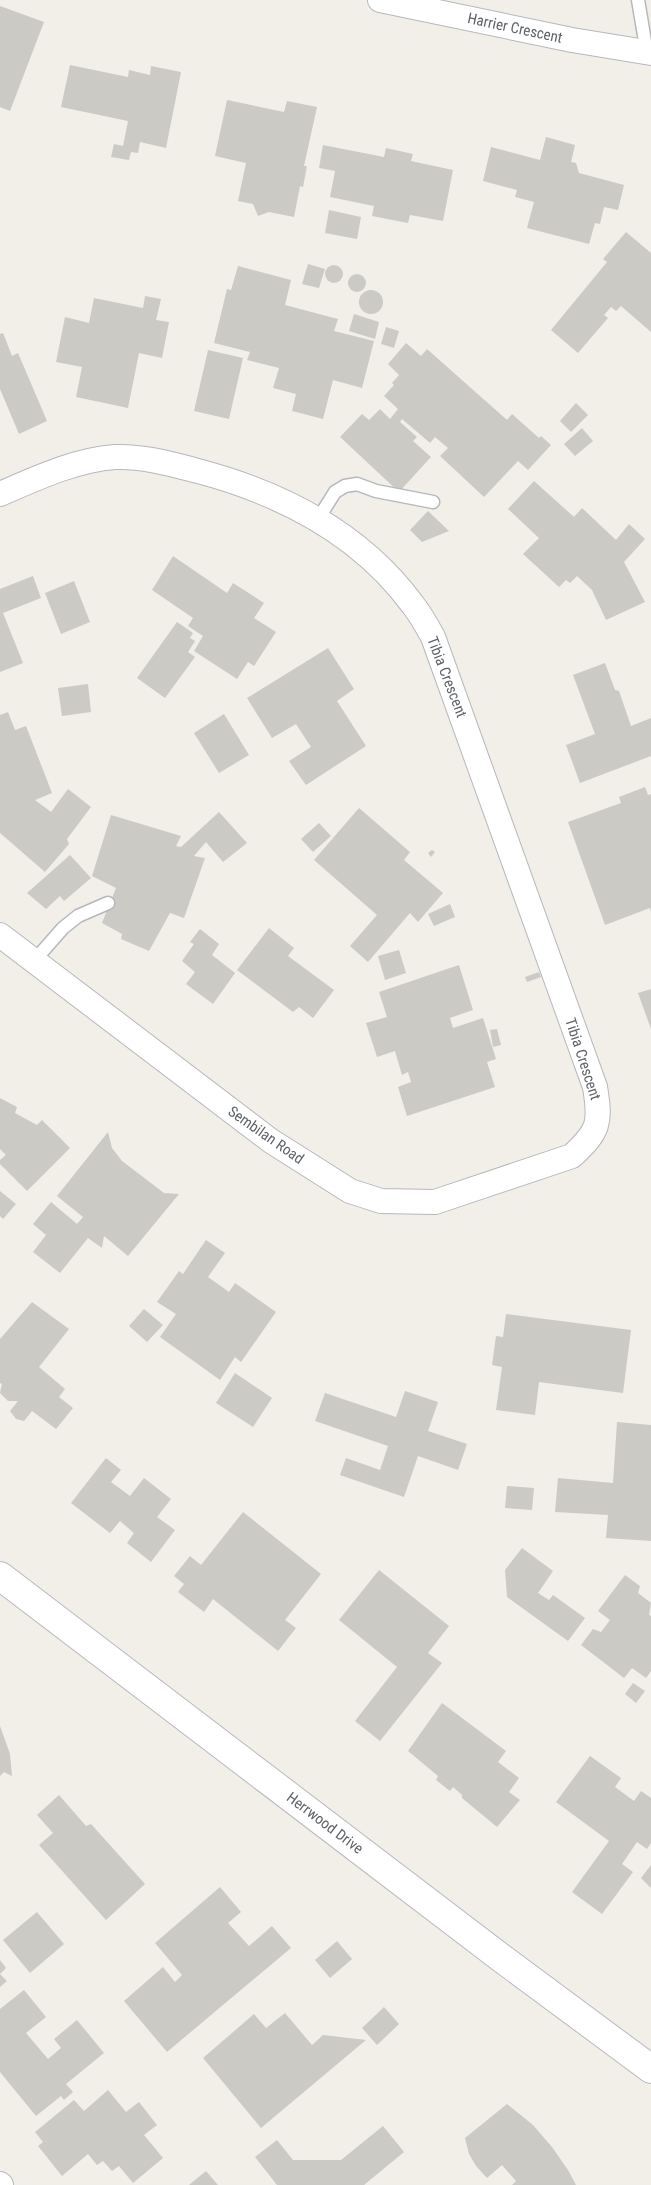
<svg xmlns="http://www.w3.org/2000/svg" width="651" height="2185" font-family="'Roboto Condensed',sans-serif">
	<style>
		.building { fill: #cccac5 }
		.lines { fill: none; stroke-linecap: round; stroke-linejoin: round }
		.lane-casing { stroke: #b5b8bc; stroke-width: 15 }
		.street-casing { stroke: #b5b8bc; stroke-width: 26 }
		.secondary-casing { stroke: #b6babf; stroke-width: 30 }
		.lane { stroke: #fff; stroke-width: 12 }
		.street { stroke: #fff; stroke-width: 24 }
		.secondary { stroke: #fff; stroke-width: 28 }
		.labels { text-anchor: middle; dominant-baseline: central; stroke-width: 4.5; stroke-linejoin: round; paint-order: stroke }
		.street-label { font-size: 15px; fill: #5f6368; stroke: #fff }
	</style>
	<rect width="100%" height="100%" fill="#f1efe8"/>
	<g class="building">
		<path d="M0,6L44,22L10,111L0,107Z"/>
		<path d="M70,65L128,77L129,70L150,75L151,66L181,72L166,148L140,142L138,153L131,152L129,160L111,157L114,144L123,146L128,121L61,107Z"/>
		<path d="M227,100L284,112L287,101L317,107L304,166H307L303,187L300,186L294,217L269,212L258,216L253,204L238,201L246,163L215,156Z"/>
		<path d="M546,137L575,145L571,162L576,163L579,173L624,185L618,210L604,207L600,224L595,223L589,244L527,228L534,202L515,197L517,190L483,181L491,147L540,160Z"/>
		<path d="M323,145L384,157L386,148L413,154L411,161L453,170L443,221L410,215L408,223L372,216L374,206L330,197L335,171L319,168Z"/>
		<path d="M329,210L361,217L357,239L325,233Z"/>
		<path d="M626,232L651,253V332L621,306L616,311L611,307L604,315L608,318L578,353L551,330L607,262L603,259Z"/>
		<path d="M308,264L325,269L319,288L302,284Z"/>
		<circle cx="334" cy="274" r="9"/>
		<path d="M238,266L291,280L285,305L338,319L334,331L374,341L362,388L333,380L323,419L292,411L296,394L273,388L279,368L247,360L250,352L214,343L227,289L231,290Z"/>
		<circle cx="357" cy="283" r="9"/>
		<circle cx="371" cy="302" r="12"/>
		<path d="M145,296L161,299L156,320L169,322L162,358L139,353L128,408L76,397L82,367L56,362L65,317L89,323L94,298L143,308Z"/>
		<path d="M354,314L379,322L375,339L349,331Z"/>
		<path d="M386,327L399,331L394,348L381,344Z"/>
		<path d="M3,333L12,356L18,353L47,421L19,434L0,389V334Z"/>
		<path d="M406,343L421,356L427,349L507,420L512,414L539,438L541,436L551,445L528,470L518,461L484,497L440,456L448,448L435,437L430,443L402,419L400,422L417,437L413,441L431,457L399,492L340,437L362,414L369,420L380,409L390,419L398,409L384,396L394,385L392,383L399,375L388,364Z"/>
		<path d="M208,350L243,358L229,419L194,411Z"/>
		<path d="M576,403L588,415L571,432L560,421Z"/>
		<path d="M582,428L593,441L575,456L564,444Z"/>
		<path d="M534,481L574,517L582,508L616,540L629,524L645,539L624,562L645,602L606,620L592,590L577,576L570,583L566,580L559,587L523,554L539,538L508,509Z"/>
		<path d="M428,511L449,531L422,542L410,530Z"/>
		<path d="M173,556L227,593L233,583L264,603L254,618L276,632L254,666L248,662L237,679L194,651L203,636L188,626L193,618L152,590Z"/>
		<path d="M33,576L41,598L3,613L23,663L0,672V589Z"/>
		<path d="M74,581L90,622L61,634L45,593Z"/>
		<path d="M177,622L193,633L190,638L195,641L188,652L195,657L165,698L137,678Z"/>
		<path d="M328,648L354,689L337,701L366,746L306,785L289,761L311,747L296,724L272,738L247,698Z"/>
		<path d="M605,663L615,690L619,691L631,726L651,718V756L580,783L566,745L595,734L573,675Z"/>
		<path d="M88,684L91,712L62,716L58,688Z"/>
		<path d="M8,712L15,730L26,726L52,793L35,800L51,812L68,789L91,807L67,839L69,844L45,872L0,833V715Z"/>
		<path d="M224,714L249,755L219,773L194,733Z"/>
		<path d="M645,787L648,795L651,794V912L650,908L605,925L568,822L621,803L619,797Z"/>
		<path d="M359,808L410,852L404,860L443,893L418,922L410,913L368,962L350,946L377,915L314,860Z"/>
		<path d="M219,812L247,843L223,862L206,842L194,856L205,858L184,918L170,913L149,951L121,939L122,934L102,923L116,888L92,876L111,815L181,836L176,846L181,847Z"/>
		<path d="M319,823L331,836L313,852L301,839Z"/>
		<path d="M432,850L435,852L431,857L428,853Z"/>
		<path d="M70,855L91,878L64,901L60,896L46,909L27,893Z"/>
		<path d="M450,904L455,917L434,926L428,914Z"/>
		<path d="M269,928L294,948L288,956L334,990L313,1018L299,1007L293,1012L237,970Z"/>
		<path d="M200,929L219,944L212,955L235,973L213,1004L186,984L195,972L182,961L194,944L190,942Z"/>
		<path d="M399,950L406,973L385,980L378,956Z"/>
		<path d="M459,965L473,1010L450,1018L453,1028L483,1018L496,1059L487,1062L495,1087L407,1116L398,1087L411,1082L408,1072L402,1075L395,1051L377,1057L366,1023L387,1017L379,992Z"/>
		<path d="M539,972L541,977L527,982L525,977Z"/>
		<path d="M651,989V1029L638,993Z"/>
		<path d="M497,1029L501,1045L493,1047L490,1030Z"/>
		<path d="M0,1098L17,1107L15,1113L37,1125L42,1120L70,1148L27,1191L0,1164V1160L6,1155L0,1149Z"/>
		<path d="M108,1132L112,1148L122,1161L164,1193L179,1194L128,1256L104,1236L102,1248L88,1238L60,1273L33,1252L46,1235L33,1224L51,1202L77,1224L83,1217L57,1196Z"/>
		<path d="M0,1191L16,1204L3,1219L0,1216Z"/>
		<path d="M206,1240L225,1253L208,1277L229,1292L235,1283L276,1312L241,1362L235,1357L220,1380L160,1337L176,1314L157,1302L179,1271L183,1274Z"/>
		<path d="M32,1302L69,1329L39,1367L65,1389L59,1397L73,1408L56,1429L32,1411L24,1421L16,1419L10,1411L18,1401H8L0,1393L2,1384L0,1383V1339Z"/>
		<path d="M144,1309L163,1325L147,1342L129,1326Z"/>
		<path d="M506,1314L631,1330L623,1393L539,1382L535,1415L496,1410L502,1367L492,1365L496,1336L503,1337Z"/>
		<path d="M235,1373L272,1398L253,1427L216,1403Z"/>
		<path d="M405,1391L438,1402L428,1431L467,1444L458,1470L418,1456L404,1497L340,1475L346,1458L380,1470L388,1446L315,1421L325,1393L396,1417Z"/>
		<path d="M617,1422L651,1425V1541L606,1538L608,1515L555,1512L558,1478L613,1483Z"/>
		<path d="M106,1458L121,1470L111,1482L130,1496L144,1478L171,1499L157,1517L175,1530L151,1562L127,1543L134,1533L120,1521L110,1533L71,1503Z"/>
		<path d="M507,1486L534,1488L532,1510L505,1508Z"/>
		<path d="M243,1512L321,1574L285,1620L296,1628L278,1651L213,1599L204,1612L178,1592L184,1584L174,1576L190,1556L201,1565Z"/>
		<path d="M522,1548L553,1571L538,1593L549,1600L553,1595L585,1618L568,1641L507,1597L505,1570Z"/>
		<path d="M379,1570L449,1626L428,1653L442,1663L380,1741L355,1721L397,1667L339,1620Z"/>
		<path d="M625,1575L640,1586L638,1593L651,1603L649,1615L651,1616V1671L646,1678L632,1668L624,1678L581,1645L593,1629L601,1632L610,1620L598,1611Z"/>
		<path d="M633,1683L645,1691L636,1703L625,1694Z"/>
		<path d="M442,1703L506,1751L498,1762L519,1778L509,1792L520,1800L497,1827L462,1798V1795L453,1787L450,1791L436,1780L438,1776L408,1751Z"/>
		<path d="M0,1726L10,1754L12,1776L4,1772L0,1776Z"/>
		<path d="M590,1756L621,1778L615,1787L634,1801L641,1791L651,1798V1843L647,1849L637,1842L622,1864L633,1872L602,1914L572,1892L609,1841L556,1802Z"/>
		<path d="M59,1795L86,1826L91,1824L145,1884L106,1920L39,1845L53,1833L37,1815Z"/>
		<path d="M651,1865V1888L641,1878Z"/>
		<path d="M220,1887L241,1912L228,1923L249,1946L272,1926L291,1948L167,2052L124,2001L163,1967L175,1982L182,1975L155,1943Z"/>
		<path d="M37,1912L64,1944L30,1973L3,1940Z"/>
		<path d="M337,1941L352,1959L330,1978L315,1960Z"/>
		<path d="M0,1960L6,1968L0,1974L7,1981L0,1987Z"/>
		<path d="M24,1990L46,2017L26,2033L48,2059L61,2048L54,2039L77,2020L104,2053L66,2084L73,2092L64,2100L61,2096L36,2116L0,2072V2009Z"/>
		<path d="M384,2007L399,2024L377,2045L362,2028Z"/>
		<path d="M285,2013L312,2045L323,2035L366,2040L261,2128L203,2058L254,2014L266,2028Z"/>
		<path d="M108,2090L126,2112L139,2102L157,2125L144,2135L163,2158L133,2183L119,2166L112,2171L103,2161L97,2165L88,2154L62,2176L38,2146L43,2142L35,2132L74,2100L84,2111Z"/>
		<path d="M507,2104L533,2125L552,2147L568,2170L576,2185H512L516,2181L502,2165L487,2178L476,2166L469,2154L465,2138Z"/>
		<path d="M383,2126L404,2152L364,2185H277L255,2157L277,2140L293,2160H341Z"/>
		<path d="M206,2171L218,2185H189Z"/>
	</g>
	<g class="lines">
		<defs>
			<g id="lane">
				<path d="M638,0L647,53"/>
				<path d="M318,519L335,492L345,486L357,484L376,491L433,502"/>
				<path d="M34,961L63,928L78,916L108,903"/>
			</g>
			<g id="street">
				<path d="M380,0L572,40L651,53"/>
				<path d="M0,494C37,478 75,460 115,457C143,456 171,464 198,471C281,493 361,534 413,605C421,615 427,626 433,637L595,1087C601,1123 599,1131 572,1156L435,1202L381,1201L350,1191L271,1141L0,935"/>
				<path d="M0,2184L1,2185"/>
			</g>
			<path id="secondary" d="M0,1576L504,1960L651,2069"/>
		</defs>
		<use href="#lane" class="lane-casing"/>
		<use href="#street" class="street-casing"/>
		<use href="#secondary" class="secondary-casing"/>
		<use href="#lane" class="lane"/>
		<use href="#street" class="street"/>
		<use href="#secondary" class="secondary"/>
	</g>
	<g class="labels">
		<g class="street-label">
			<text transform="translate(515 28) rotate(12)">Harrier Crescent</text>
			<text transform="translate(447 677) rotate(69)">Tibia Crescent</text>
			<text transform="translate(583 1059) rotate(72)">Tibia Crescent</text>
			<text transform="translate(266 1135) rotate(35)">Sembilan Road</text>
			<text transform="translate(325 1823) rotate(37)">Herrwood Drive</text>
		</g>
	</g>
</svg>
